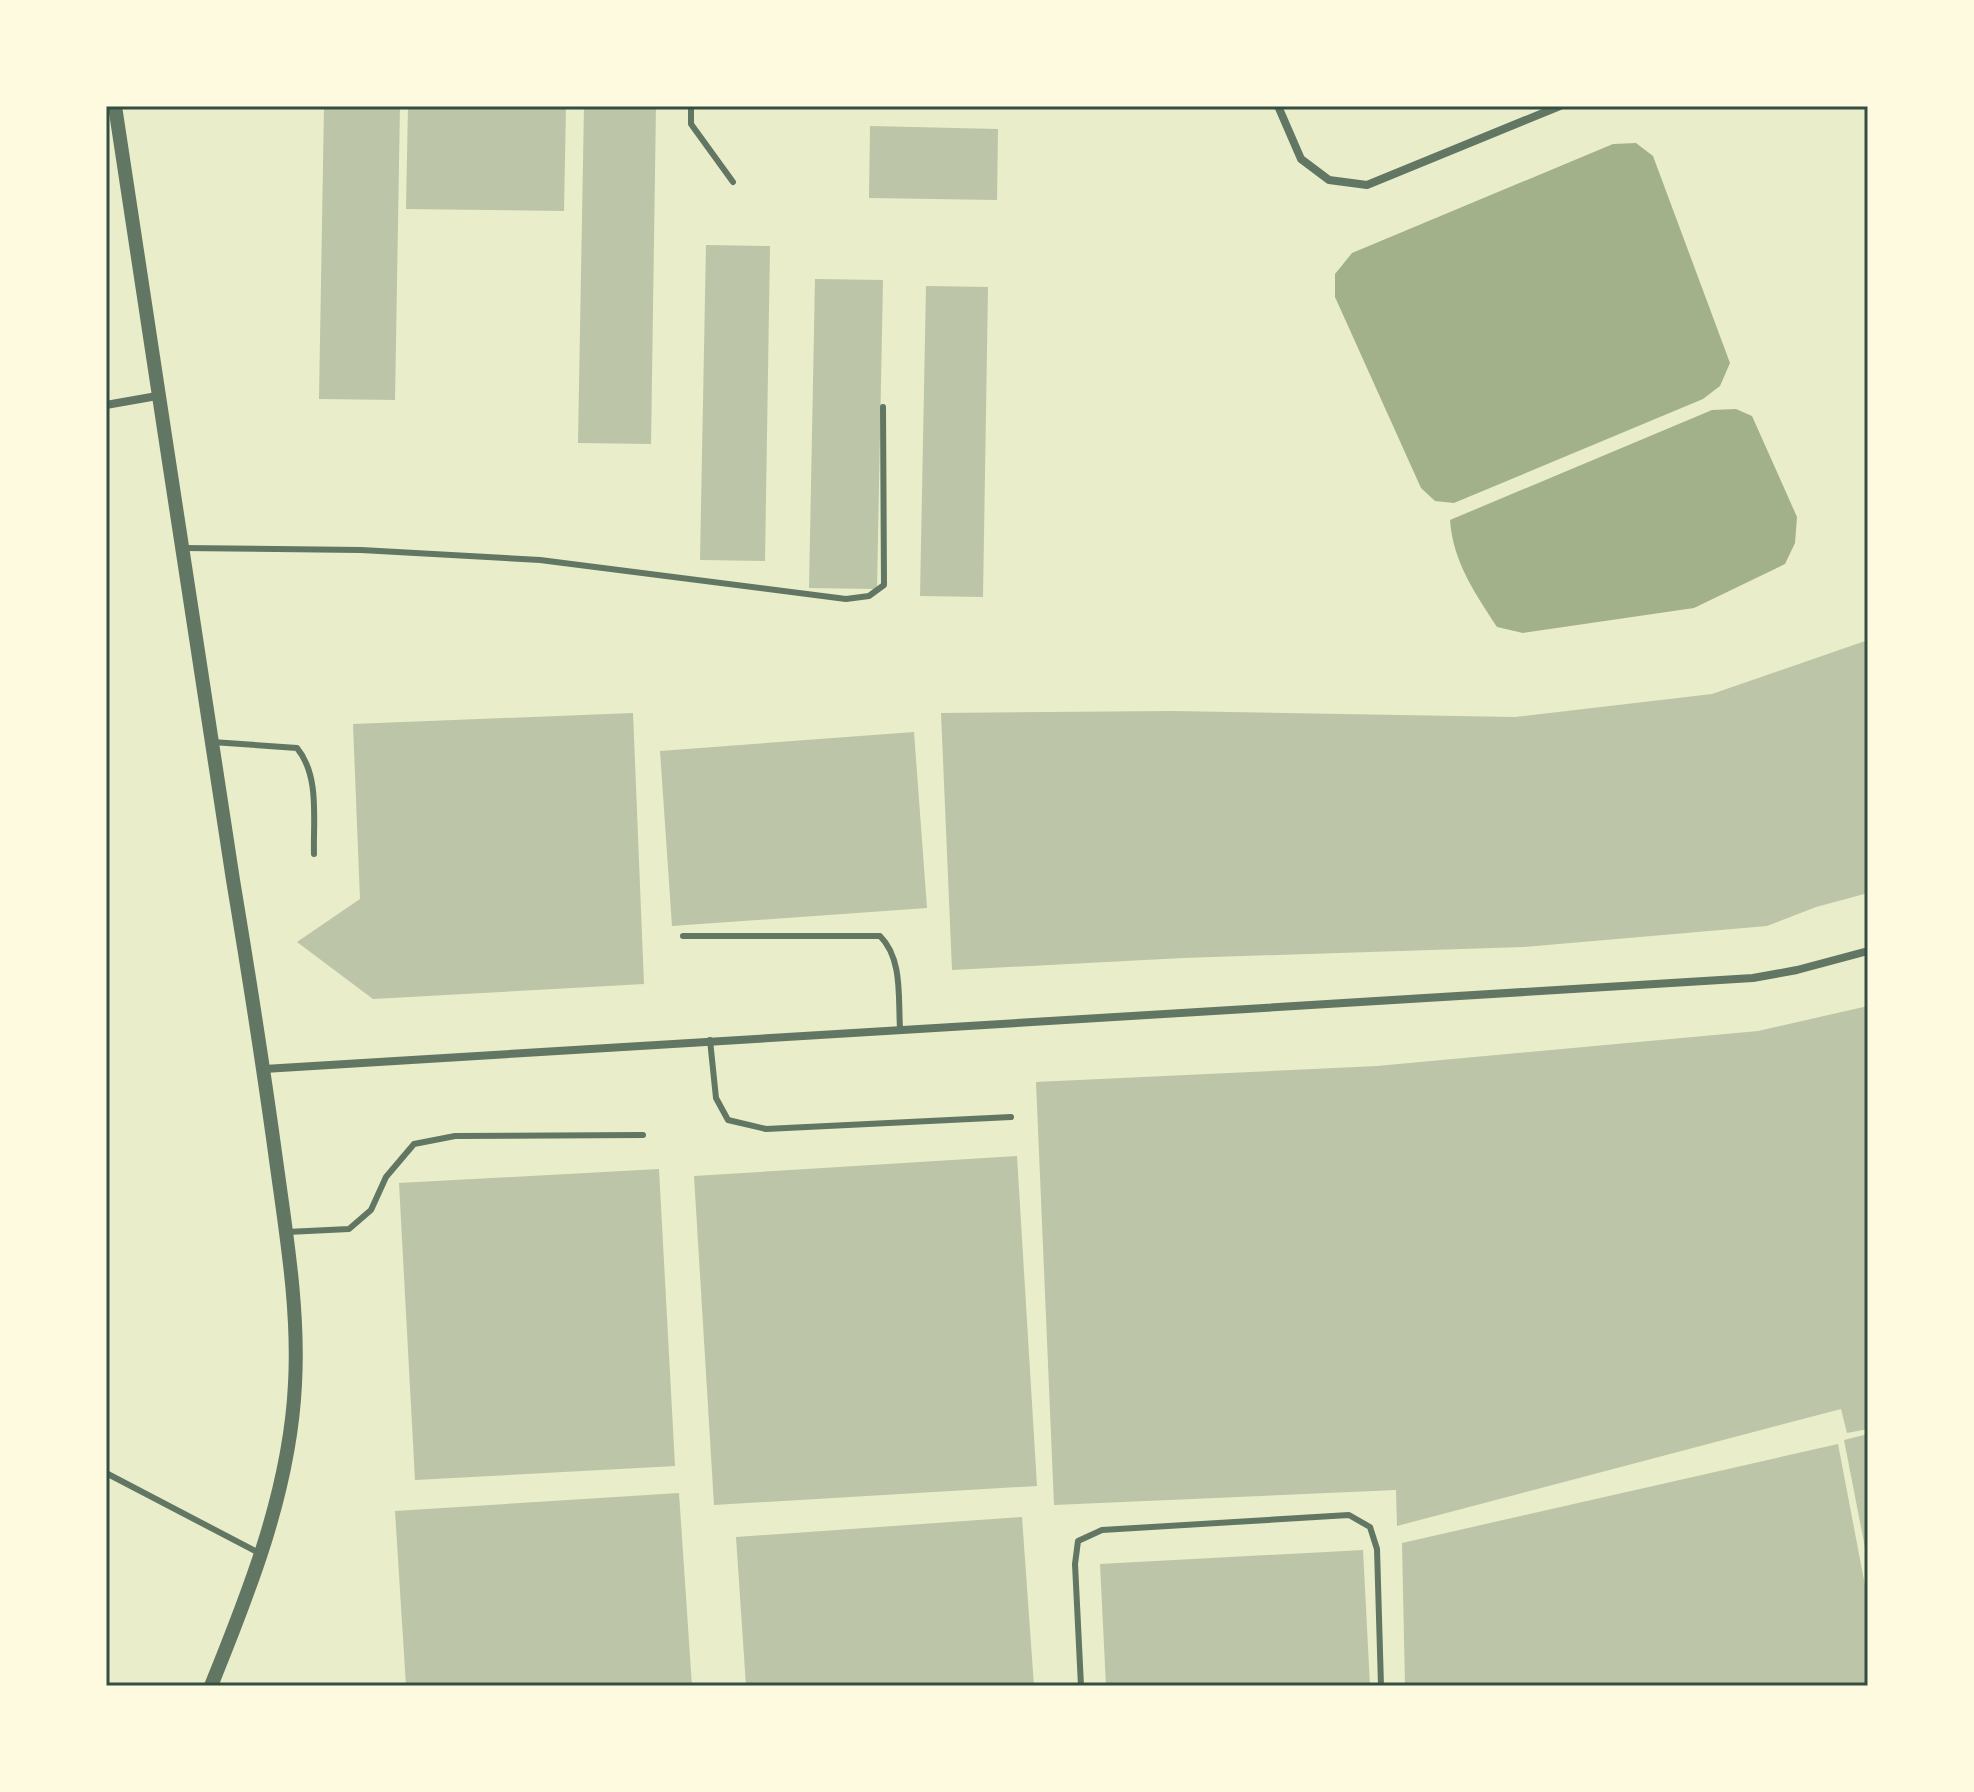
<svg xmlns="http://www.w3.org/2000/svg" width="1974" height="1792" font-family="'Titillium Web',sans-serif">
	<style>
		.water { fill: #a3b18a }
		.building { fill: #bcc5a7 }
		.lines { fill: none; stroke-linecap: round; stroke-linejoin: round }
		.service { stroke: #617663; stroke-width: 6 }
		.minor { stroke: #617663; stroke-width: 8 }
		.tertiary { stroke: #617663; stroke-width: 14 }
		.neatline { fill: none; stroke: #344e41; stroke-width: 3 }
	</style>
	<rect width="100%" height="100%" fill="#e9edc9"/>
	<g class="water">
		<path d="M1636,143L1653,156L1730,363L1720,386L1703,399L1454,503L1435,501L1421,488L1335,297V274L1352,253L1613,144Z"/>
		<path d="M1736,409L1752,416L1797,517L1795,543L1785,564L1694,608L1523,633L1497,627C1475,593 1453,562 1450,520L1712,410Z"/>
	</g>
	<g class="building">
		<path d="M324,106H400L395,400L319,399Z"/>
		<path d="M408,106H566L564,211L406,209Z"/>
		<path d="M584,106H656L651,444L578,443Z"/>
		<path d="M870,126L998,129L997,200L869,198Z"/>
		<path d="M706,245L770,246L765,561L700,560Z"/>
		<path d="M815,279L883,280L877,589L809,588Z"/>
		<path d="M926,286L988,287L983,597L920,596Z"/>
		<path d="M1868,640V893L1816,907L1767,926L1523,947L1183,958L952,970L941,713L1173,711L1515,717L1712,694Z"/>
		<path d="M633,713L644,984L373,999L297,942L360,899L353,724Z"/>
		<path d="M914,732L927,908L672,926L660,751Z"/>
		<path d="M1868,1006V1429L1847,1433L1841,1409L1397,1526L1396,1490L1054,1505L1036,1082L1377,1066L1758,1031Z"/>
		<path d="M1017,1156L1037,1486L714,1505L694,1176Z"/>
		<path d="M659,1169L675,1466L415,1480L399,1183Z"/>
		<path d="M1868,1434V1558H1867L1844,1440Z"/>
		<path d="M1838,1444L1868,1601V1686H1405L1402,1543Z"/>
		<path d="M679,1493L692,1686H406L395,1511Z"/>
		<path d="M1022,1517L1034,1686H746L736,1537Z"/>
		<path d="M1363,1550L1370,1686H1106L1100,1564Z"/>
	</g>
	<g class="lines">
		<g class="service">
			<path d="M691,106V124L733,182"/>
			<path d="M182,548L361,550L540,560L846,599L869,596L884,585L883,407"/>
			<path d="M212,742L297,748C320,776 313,820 314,854"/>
			<path d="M683,936H880C903,959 898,998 900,1028"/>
			<path d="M710,1040L716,1098L728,1120L766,1129L1011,1117"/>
			<path d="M287,1232L349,1229L371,1210L386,1177L414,1144L455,1136L643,1135"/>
			<path d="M106,1473L261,1554"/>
			<path d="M1081,1686L1075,1564L1078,1541L1102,1530L1349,1515L1370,1527L1377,1549L1381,1686"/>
		</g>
		<g class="minor">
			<path d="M1278,106L1301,159L1329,180L1367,185L1560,106"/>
			<path d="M106,405L157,396"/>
			<path d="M264,1069L1753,978L1797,970L1868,951"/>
		</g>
		<path class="tertiary" d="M115,106C155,364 192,622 233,880C249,976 264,1071 277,1167C287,1239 299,1312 295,1384C290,1489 250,1590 211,1686"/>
	</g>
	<rect width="1974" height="1792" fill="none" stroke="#fefae0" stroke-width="216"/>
	<rect x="108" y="108" width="1758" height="1576" class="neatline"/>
</svg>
